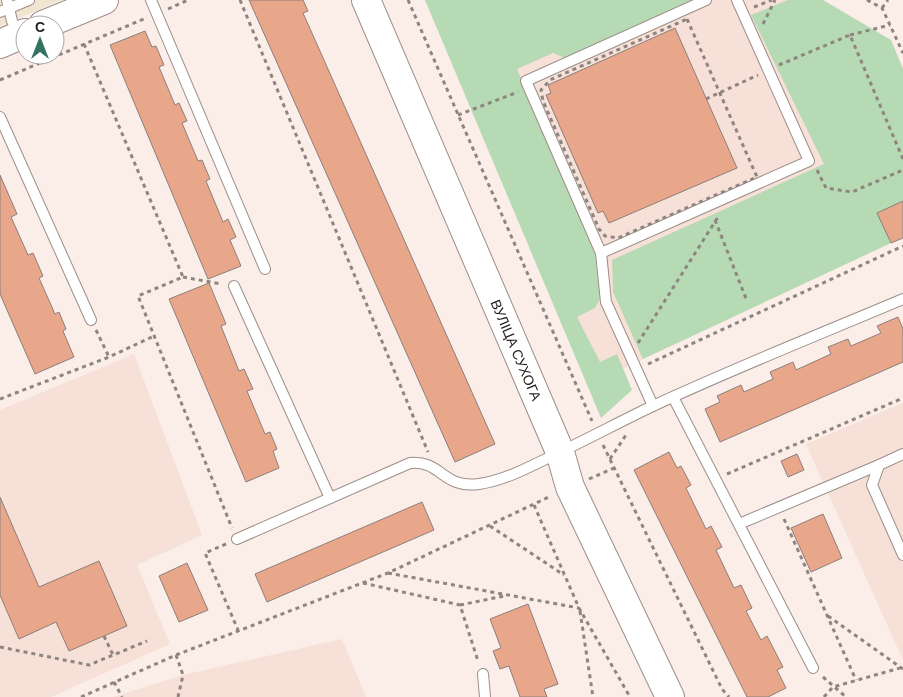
<svg xmlns="http://www.w3.org/2000/svg" width="903" height="697" font-family="Arial,sans-serif">
	<style>
		.built { fill: #f6e0d7 }
		.industrial { fill: #efe5d0 }
		.green { fill: #b6dab3 }
		.building { fill: #e8a68a; stroke: #8c7f7a }
		.lines { fill: none; stroke-linecap: round; stroke-linejoin: round }
		.lane-casing { stroke: #9b8e88; stroke-width: 12 }
		.secondary-casing { stroke: #9b8e88; stroke-width: 30 }
		.path { stroke: #8e8581; stroke-width: 3; stroke-dasharray: 4 4; stroke-linecap: butt }
		.lane { stroke: #fff; stroke-width: 10 }
		.secondary { stroke: #fff; stroke-width: 28 }
		.labels { text-anchor: middle; dominant-baseline: central; stroke-width: 5; stroke-linejoin: round; paint-order: stroke }
		.street-label { font-size: 14px; fill: #272220; stroke: #fff }
	</style>
	<rect width="100%" height="100%" fill="#fbede7"/>
	<g class="built">
		<path d="M425,0H823L891,40L903,69V201L878,213L891,243L588,385Z"/>
		<path d="M134,354L202,535L137,565L170,644L51,697H0V410Z"/>
		<path d="M903,403V660L806,444Z"/>
		<path d="M342,639L366,697H113L183,675Z"/>
	</g>
	<path class="industrial" d="M0,0H61L0,26Z"/>
	<g class="green">
		<path d="M425,0H701L565,58L553,53L517,69L595,253L600,299L595,308L577,317L600,362L617,354L632,390L601,418Z"/>
		<path d="M788,0H823L891,40L903,69V201L878,213L891,243L643,359L613,292L612,260L824,164L751,15Z"/>
	</g>
	<g class="building">
		<path d="M249,0H303L308,11L303,13L495,444L455,462Z"/>
		<path d="M675,28L737,168L609,223L603,211L598,213L546,95L551,93L548,85Z"/>
		<path d="M145,31L152,47L156,46L164,65L159,67L175,105L179,103L187,121L182,123L198,161L202,160L210,179L206,181L223,222L228,219L236,237L230,240L241,266L208,279L110,45Z"/>
		<path d="M0,175L17,214L11,217L28,255L33,253L43,276L39,278L55,314L59,312L66,329L63,331L74,357L35,374L0,294Z"/>
		<path d="M903,201V238L891,243L877,213Z"/>
		<path d="M209,283L226,324L221,326L239,371L244,369L253,389L247,391L265,434L270,432L277,449L273,451L279,468L246,482L169,299Z"/>
		<path d="M898,317L903,329V362L720,442L705,409L720,402L717,396L741,385L744,392L773,379L770,372L793,362L796,370L831,354L828,347L848,339L851,346L881,333L877,326Z"/>
		<path d="M669,452L677,468L681,466L691,485L686,488L706,529L711,526L722,547L716,550L734,588L741,585L752,608L746,611L761,640L767,636L783,667L777,670L786,688L768,697H747L634,470Z"/>
		<path d="M797,454L804,470L788,477L781,461Z"/>
		<path d="M0,497L39,587L99,561L127,626L69,651L56,622L19,639L0,595Z"/>
		<path d="M422,502L434,530L267,602L255,574Z"/>
		<path d="M823,514L842,558L811,572L791,528Z"/>
		<path d="M187,563L208,610L179,622L159,576Z"/>
		<path d="M528,604L558,684L544,689L547,697H520L509,666L500,669L493,651L501,648L490,619Z"/>
	</g>
	<g class="lines">
		<defs>
			<g id="lane">
				<path d="M7,0L12,21L19,34"/>
				<path d="M151,0L265,269"/>
				<path d="M0,12L29,0"/>
				<path d="M0,117L91,320"/>
				<path d="M601,253L809,161L737,0"/>
				<path d="M234,286L330,498"/>
				<path d="M673,397L813,668"/>
				<path d="M653,406L606,302L601,253L526,81L706,0"/>
				<path d="M903,454L879,465L872,485L903,555"/>
				<path d="M739,524L879,465"/>
				<path d="M237,539L410,463C442,460 442,489 479,484C507,480 535,464 560,452C592,437 623,420 655,405C737,367 820,334 903,299"/>
				<path d="M483,674L485,697"/>
			</g>
			<g id="secondary">
				<path d="M366,0L560,452L570,487L670,697"/>
				<path d="M43,25L104,0"/>
				<path d="M0,44L25,33"/>
			</g>
		</defs>
		<use href="#lane" class="lane-casing"/>
		<use href="#secondary" class="secondary-casing"/>
		<g class="path">
			<path d="M240,0L428,452"/>
			<path d="M408,0L592,421"/>
			<path d="M867,0L882,8L903,53"/>
			<path d="M754,7L772,0"/>
			<path d="M882,8L888,0"/>
			<path d="M168,9L188,0"/>
			<path d="M687,19L757,177L618,238L605,236L599,229L543,101L541,90L550,80Z"/>
			<path d="M763,24L775,0"/>
			<path d="M850,35L890,25"/>
			<path d="M84,44L183,277L138,296L232,528"/>
			<path d="M779,65L850,35L903,159"/>
			<path d="M0,80L146,18"/>
			<path d="M706,99L758,75"/>
			<path d="M458,115L518,92"/>
			<path d="M817,170L826,188L852,192L903,170"/>
			<path d="M715,220L747,301"/>
			<path d="M183,277L221,284"/>
			<path d="M96,330L109,357"/>
			<path d="M638,343L718,217"/>
			<path d="M648,364L903,246"/>
			<path d="M0,399L109,357L154,336"/>
			<path d="M603,445L722,689L729,697"/>
			<path d="M610,459L626,435"/>
			<path d="M727,474L903,398"/>
			<path d="M589,479L614,468"/>
			<path d="M534,505L579,608L630,697"/>
			<path d="M784,519L856,680"/>
			<path d="M490,526L564,575"/>
			<path d="M226,544L205,553L238,630"/>
			<path d="M388,573L579,608"/>
			<path d="M363,583L460,605L478,661"/>
			<path d="M460,605L504,596"/>
			<path d="M580,611L593,697"/>
			<path d="M828,616L903,669"/>
			<path d="M104,636L113,655"/>
			<path d="M0,647L89,665L147,641"/>
			<path d="M176,655L183,675L178,697"/>
			<path d="M823,677L846,697"/>
			<path d="M114,682L122,697"/>
			<path d="M81,697L176,655L388,573L551,496"/>
			<path d="M824,697L833,687L900,668"/>
		</g>
		<use href="#lane" class="lane"/>
		<use href="#secondary" class="secondary"/>
	</g>
	<g class="labels">
		<g class="street-label">
			<text transform="translate(516 350) rotate(67)">ВУЛІЦА СУХОГА</text>
		</g>
	</g>
	<g transform="translate(40 40)"><circle r="24" fill="#ffffff" stroke="#a9a7a6"/>
	<path d="M0-4L9 19L0 12L-9 19Z" fill="#337361"/>
	<text y="-8" font-size="14" font-weight="bold" text-anchor="middle" fill="#272220">С</text>
	</g>
</svg>
